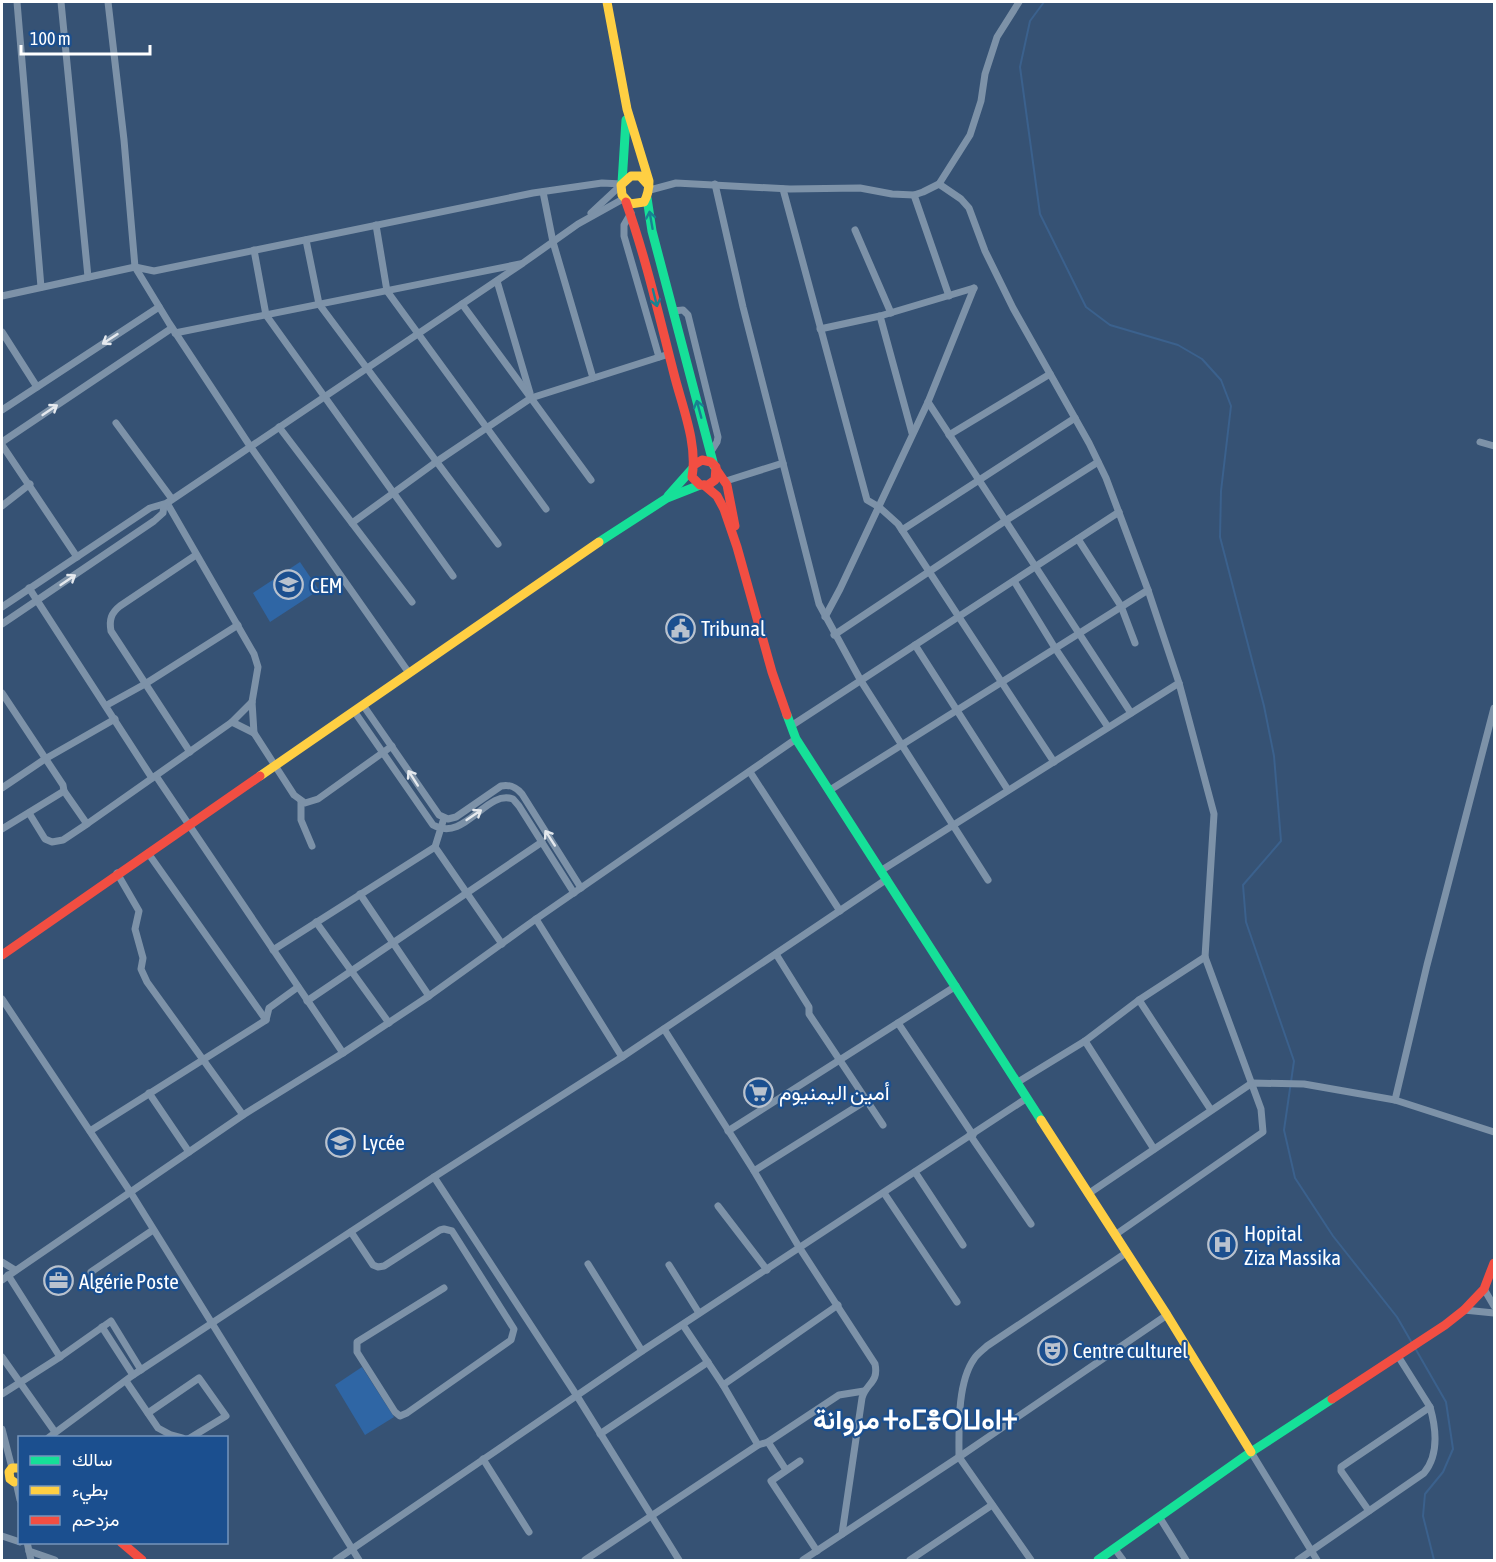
<svg xmlns="http://www.w3.org/2000/svg" width="1496" height="1562" font-family="'Asap Condensed',Vazirmatn,'Noto Sans Tifinagh',sans-serif">
	<style>
		.garden { fill: #2f66a5 }
		.lines { fill: none; stroke-linecap: round; stroke-linejoin: round }
		.stream { stroke: #3b618d; stroke-width: 2 }
		.street { stroke: #7d92a8; stroke-width: 7 }
		.fast { stroke: #16e098; stroke-width: 9 }
		.slow { stroke: #ffcf43; stroke-width: 9 }
		.jam { stroke: #f24e42; stroke-width: 9 }
		.oneway { stroke: #198292 }
		.oneway2 { stroke: #e5e9ee }
		.labels { text-anchor: middle; dominant-baseline: central; stroke-width: 4.5; stroke-linejoin: round; paint-order: stroke }
		.poi-label { font-size: 21px; fill: #fff; stroke: #1b4f8f; text-anchor: start }
		.district-label { font-size: 27px; font-weight: bold; fill: #fff; stroke: #1b4f8f }
	</style>
	<rect width="100%" height="100%" fill="#365274"/>
	<g class="garden">
		<path d="M300,562L319,590L270,622L253,593Z"/>
		<path d="M362,1367L394,1417L365,1435L335,1385Z"/>
	</g>
	<g class="lines">
		<g class="stream">
			<path d="M1044,2L1030,21L1020,67L1040,214L1086,307L1110,325L1178,345L1202,359L1221,380L1231,406L1221,491L1220,537L1264,706L1274,756L1281,841L1243,885L1246,922L1294,1061L1284,1130L1295,1178L1333,1236L1397,1317L1412,1343"/>
			<path d="M1415,1348L1446,1402L1453,1449L1443,1472L1425,1494L1423,1516L1434,1560"/>
		</g>
		<g class="street">
			<path d="M17,2L41,287"/>
			<path d="M61,2L88,277"/>
			<path d="M108,2L124,140L135,267L169,323L250,446L409,673"/>
			<path d="M715,184L743,307L819,604L861,681L988,880"/>
			<path d="M939,184L961,199L969,208L985,251L1013,308L1089,443L1106,478L1148,590L1179,683L1214,814L1205,957L1261,1109L1263,1132L1115,1235"/>
			<path d="M783,189L867,500L879,507L898,524L1054,762"/>
			<path d="M650,190L676,183L790,189L860,188L892,194L914,195L923,192L939,184L970,135L981,101L985,74L997,37L1019,2"/>
			<path d="M543,192L553,242L593,378"/>
			<path d="M914,195L949,296"/>
			<path d="M591,213L620,186"/>
			<path d="M631,213L624,225V236L659,357"/>
			<path d="M376,225L387,291L546,509"/>
			<path d="M855,230L891,313"/>
			<path d="M306,240L319,304L498,544"/>
			<path d="M254,250L266,315L453,576"/>
			<path d="M497,281L530,393"/>
			<path d="M2,296L135,267L154,271L533,193L602,183L622,184"/>
			<path d="M462,304L591,480"/>
			<path d="M673,311L683,310L688,315L718,437L717,442L712,450"/>
			<path d="M880,316L912,433"/>
			<path d="M820,329L880,316L974,288"/>
			<path d="M2,332L37,387"/>
			<path d="M175,333L520,264"/>
			<path d="M928,402L1131,713"/>
			<path d="M2,410L159,307"/>
			<path d="M116,423L172,499"/>
			<path d="M279,427L412,602"/>
			<path d="M949,435L1050,374"/>
			<path d="M2,442L172,328"/>
			<path d="M1480,442L1494,446"/>
			<path d="M2,445L77,557"/>
			<path d="M726,481L783,463"/>
			<path d="M167,503L254,654L258,667L252,702L254,733"/>
			<path d="M2,506L30,484"/>
			<path d="M352,523L436,462L531,398L669,354"/>
			<path d="M902,530L1075,418"/>
			<path d="M1078,539L1121,606L1135,643"/>
			<path d="M1014,581L1055,648L1108,727"/>
			<path d="M29,588L152,778"/>
			<path d="M2,607L150,508L167,503L523,263L578,224L623,199"/>
			<path d="M825,617L840,589L928,402L974,288"/>
			<path d="M2,624L154,521L163,513L164,505"/>
			<path d="M834,635L1005,521L1098,462"/>
			<path d="M915,645L1008,790"/>
			<path d="M2,693L63,785L64,791"/>
			<path d="M107,705L145,684L238,625"/>
			<path d="M363,705L439,815L448,819L456,817L501,786C510,784 516,787 522,794L581,888"/>
			<path d="M354,711L433,825C465,843 486,789 513,799L519,806L574,893"/>
			<path d="M232,722L252,702"/>
			<path d="M791,726L1119,512"/>
			<path d="M190,752L111,631C109,620 111,613 120,606L196,555"/>
			<path d="M750,772L840,911"/>
			<path d="M156,776L343,1053"/>
			<path d="M2,788L45,759L115,719"/>
			<path d="M830,790L1148,590"/>
			<path d="M301,801V820L312,846"/>
			<path d="M29,813L45,839L52,842L63,840L87,824"/>
			<path d="M2,829L64,791L87,824L232,722L254,733L294,795L305,803L318,799L392,746"/>
			<path d="M435,847L502,944"/>
			<path d="M148,853L266,1020"/>
			<path d="M882,870L1179,683"/>
			<path d="M117,873L139,911L135,929L143,958L141,969L147,982L243,1115"/>
			<path d="M360,894L429,996"/>
			<path d="M536,919L622,1057"/>
			<path d="M316,922L389,1023"/>
			<path d="M273,950L435,847L444,818"/>
			<path d="M776,954L809,1007V1014L883,1125"/>
			<path d="M2,999L131,1193L359,1560"/>
			<path d="M1139,1000L1211,1110"/>
			<path d="M307,1001L542,842"/>
			<path d="M898,1023L973,1135"/>
			<path d="M664,1029L754,1171L799,1247L875,1364C879,1383 866,1383 862,1398L842,1534"/>
			<path d="M1085,1041L1154,1149"/>
			<path d="M1018,1082L1085,1041L1139,1000L1205,957"/>
			<path d="M149,1093L189,1152"/>
			<path d="M1395,1100L1427,965L1494,708"/>
			<path d="M90,1131L266,1020L269,1008L298,987"/>
			<path d="M728,1131L956,986"/>
			<path d="M970,1135L1031,1224"/>
			<path d="M754,1171L867,1100"/>
			<path d="M915,1172L963,1245"/>
			<path d="M434,1177L577,1396L679,1560"/>
			<path d="M884,1193L957,1302"/>
			<path d="M1088,1194L1252,1083L1304,1084L1395,1100L1494,1132"/>
			<path d="M718,1206L767,1270"/>
			<path d="M351,1232L373,1265L378,1267L384,1266L440,1230L444,1229L452,1231L514,1329L511,1340L407,1413L400,1416L395,1412L357,1352V1342L444,1288"/>
			<path d="M2,1262L15,1270"/>
			<path d="M588,1264L642,1351"/>
			<path d="M669,1265L699,1313"/>
			<path d="M91,1272L153,1230"/>
			<path d="M8,1275L60,1357"/>
			<path d="M2,1280L243,1115L343,1053L429,996L536,919L796,739"/>
			<path d="M1484,1289L1494,1306"/>
			<path d="M1464,1310L1494,1313"/>
			<path d="M683,1325L723,1385L758,1445"/>
			<path d="M102,1327L133,1375"/>
			<path d="M2,1357L55,1432"/>
			<path d="M126,1381L158,1428L171,1435L182,1438"/>
			<path d="M723,1385L838,1305"/>
			<path d="M2,1394L60,1357L111,1321L141,1370"/>
			<path d="M148,1413L199,1378L226,1416L190,1438"/>
			<path d="M2,1429L12,1468"/>
			<path d="M600,1434L708,1362"/>
			<path d="M48,1438L133,1375L434,1177L622,1057L887,879"/>
			<path d="M768,1442L786,1470"/>
			<path d="M1251,1452L1317,1560"/>
			<path d="M483,1459L529,1532"/>
			<path d="M800,1461L771,1481L817,1551"/>
			<path d="M16,1482L20,1500"/>
			<path d="M1369,1511L1341,1471V1467L1430,1407L1398,1356"/>
			<path d="M1160,1518L1186,1560"/>
			<path d="M2,1536L20,1542"/>
			<path d="M27,1542L31,1560"/>
			<path d="M1115,1549L1123,1560"/>
			<path d="M29,1551L55,1560"/>
			<path d="M336,1560L642,1351L1027,1098"/>
			<path d="M585,1560L758,1445L768,1442L839,1395L864,1391"/>
			<path d="M803,1560L959,1457L1167,1315"/>
			<path d="M910,1560L992,1505"/>
			<path d="M1031,1560L959,1457C959,1429 957,1383 974,1359C977,1354 983,1350 987,1346L1126,1253"/>
			<path d="M1298,1560L1424,1473C1439,1455 1436,1428 1430,1407"/>
		</g>
		<g class="fast">
			<path d="M622,183L626,120"/>
			<path d="M647,198L652,231L714,466"/>
			<path d="M668,496L692,469"/>
			<path d="M599,542L667,498L700,485"/>
			<path d="M787,715L796,739L1041,1120"/>
			<path d="M1098,1560L1251,1452L1332,1399"/>
		</g>
		<g class="slow">
			<path d="M607,2L627,109L649,181C649,189 648,195 644,202L630,204L622,195L621,185L631,176H640L649,186"/>
			<path d="M260,776L599,542"/>
			<path d="M1041,1120L1167,1315L1251,1452"/>
			<path d="M14,1482L10,1479L9,1472L12,1468H20"/>
		</g>
		<g class="jam">
			<path d="M626,202C646,258 659,316 674,374C682,406 698,444 692,477L700,485H708L715,480L716,467L711,462L702,460L694,465"/>
			<path d="M716,469L727,485L735,526"/>
			<path d="M704,485L717,496L724,509L737,547L772,672L787,715"/>
			<path d="M2,955L260,776"/>
			<path d="M1332,1399L1445,1325L1464,1310L1484,1289L1494,1263"/>
			<path d="M121,1542L142,1560"/>
		</g>
	</g>
	<defs><path id="oneway-shaft" d="M-6 0H5M1.5-3L5.5 0L1.5 3" fill="none" stroke-width="1.6" stroke-linecap="round" stroke-linejoin="round" transform="scale(1.5)"/></defs>
	<g class="oneway">
		<use href="#oneway-shaft" transform="translate(651 220) rotate(-100)"/>
		<use href="#oneway-shaft" transform="translate(655 298) rotate(76)"/>
		<use href="#oneway-shaft" transform="translate(699 409) rotate(-105)"/>
	</g>
	<g class="oneway2">
		<use href="#oneway-shaft" transform="translate(110 339) rotate(147)"/>
		<use href="#oneway-shaft" transform="translate(50 410) rotate(-34)"/>
		<use href="#oneway-shaft" transform="translate(68 580) rotate(-34)"/>
		<use href="#oneway-shaft" transform="translate(413 778) rotate(-123)"/>
		<use href="#oneway-shaft" transform="translate(474 815) rotate(-34)"/>
		<use href="#oneway-shaft" transform="translate(550 838) rotate(-123)"/>
	</g>
	<defs>
		<symbol id="school-ring" viewBox="-11 -11 22 22"><circle r="9.5" fill="#1b4f8f" stroke="#b9c2ce" stroke-width="1.5"/><path d="M0-5L7-2L0 1L-7-2ZM-4 1L0 2.5L4 1V4Q0 6-4 4Z" fill="#b9c2ce"/></symbol>
		<symbol id="civic-ring" viewBox="-11 -11 22 22"><circle r="9.5" fill="#1b4f8f" stroke="#b9c2ce" stroke-width="1.5"/><path d="M-.6-6.5H3V-4.5H.6V-3L4-1V1h2V6H-6V1h2V-1L-.6-3ZM-1.2 2.5V6h2.4V2.5Z" fill="#b9c2ce"/></symbol>
		<symbol id="supermarket-ring" viewBox="-11 -11 22 22"><circle r="9.5" fill="#1b4f8f" stroke="#b9c2ce" stroke-width="1.5"/><path d="M-6-5.5h2.5l.6 2H6L4.5 2H-2.5L-4.4-4H-6ZM-1.5 3.2a1.3 1.3 0 1 0 .1 0ZM3 3.2a1.3 1.3 0 1 0 .1 0Z" fill="#b9c2ce"/></symbol>
		<symbol id="hospital-ring" viewBox="-11 -11 22 22"><circle r="9.5" fill="#1b4f8f" stroke="#b9c2ce" stroke-width="1.5"/><path d="M-5-5h3v3.5h4V-5h3V5h-3V1.5h-4V5h-3Z" fill="#b9c2ce"/></symbol>
		<symbol id="office-ring" viewBox="-11 -11 22 22"><circle r="9.5" fill="#1b4f8f" stroke="#b9c2ce" stroke-width="1.5"/><path d="M-6-3h4V-5.5h4V-3h4V5H-6ZM-1-4.5V-3h2v-1.5ZM-6 0V1H6V0Z" fill="#b9c2ce"/></symbol>
		<symbol id="theatre-ring" viewBox="-11 -11 22 22"><circle r="9.5" fill="#1b4f8f" stroke="#b9c2ce" stroke-width="1.5"/><path d="M-5-5.5Q0-4 5-5.5V0Q5 5 0 6Q-5 5-5 0ZM-3.3-2.5H-1v1.5H-3.3ZM1-2.5H3.3v1.5H1ZM-2.8 1Q0 5.5 2.8 1Z" fill="#b9c2ce"/></symbol>
	</defs>
	<g fill-rule="evenodd">
		<use href="#school-ring" x="272" y="568" width="33" height="33"/>
		<use href="#civic-ring" x="664" y="612" width="33" height="33"/>
		<use href="#supermarket-ring" x="742" y="1076" width="33" height="33"/>
		<use href="#school-ring" x="324" y="1126" width="33" height="33"/>
		<use href="#hospital-ring" x="1206" y="1228" width="33" height="33"/>
		<use href="#office-ring" x="42" y="1264" width="33" height="33"/>
		<use href="#theatre-ring" x="1036" y="1334" width="33" height="33"/>
	</g>
	<g class="labels">
		<g class="poi-label">
			<text x="310" y="585">CEM</text>
			<text x="701" y="628">Tribunal</text>
			<text x="779" y="1092">أمين اليمنيوم</text>
			<text x="362" y="1142">Lycée</text>
			<text x="1244" y="1233">Hopital<tspan x="1244" dy="24">Ziza Massika</tspan></text>
			<text x="79" y="1281">Algérie Poste</text>
			<text x="1073" y="1350">Centre culturel</text>
		</g>
		<g class="district-label">
			<text x="915" y="1419">مروانة ⵜⴰⵎⴻⵔⵡⴰⵏⵜ</text>
		</g>
	</g>
	<rect width="1496" height="1562" fill="none" stroke="#ffffff" stroke-width="6"/>
	<rect x="18" y="1436" width="210" height="108" fill="#1b4f8f" stroke="#7695bc" stroke-width="1.5"/>
	<rect x="30" y="1456" width="30" height="9" fill="#16e098" stroke="#7695bc" stroke-width="1.5"/>
	<text x="72" y="1466" font-size="18" fill="#ffffff">سالك</text>
	<rect x="30" y="1486" width="30" height="9" fill="#ffcf43" stroke="#7695bc" stroke-width="1.5"/>
	<text x="72" y="1496" font-size="18" fill="#ffffff">بطيء</text>
	<rect x="30" y="1516" width="30" height="9" fill="#f24e42" stroke="#7695bc" stroke-width="1.5"/>
	<text x="72" y="1526" font-size="18" fill="#ffffff">مزدحم</text>
	<path d="M21 45v9h129v-9" fill="none" stroke="#ffffff" stroke-width="3"/>
	<text x="30" y="45" font-size="18" fill="#ffffff" stroke="#1b4f8f" stroke-width="4.5" paint-order="stroke">100 m</text>
</svg>
